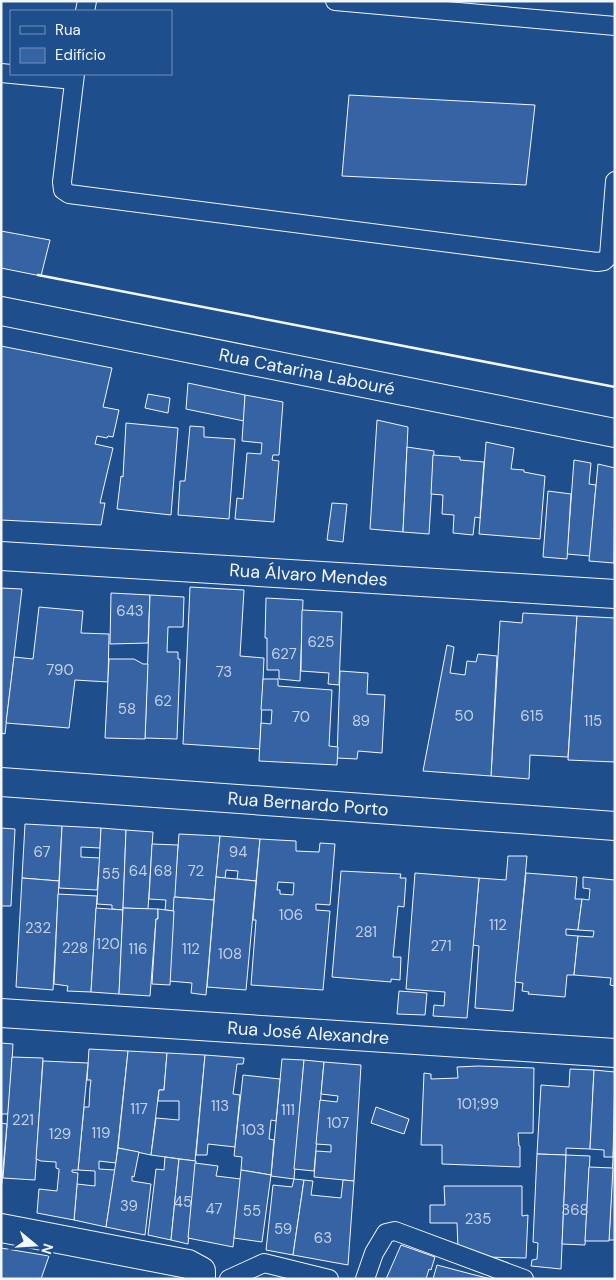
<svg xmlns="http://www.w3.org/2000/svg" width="616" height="1280" font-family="'DM Sans',sans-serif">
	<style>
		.building { fill: #3563a3; stroke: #f2f6ff; fill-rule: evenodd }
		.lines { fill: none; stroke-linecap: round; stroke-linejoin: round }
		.service-casing { stroke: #f2f6ff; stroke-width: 20 }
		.minor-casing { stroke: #f2f6ff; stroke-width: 30 }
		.service { stroke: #1f4e8c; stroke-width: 18 }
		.minor { stroke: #1f4e8c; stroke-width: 28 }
		.wall { stroke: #f2f6ff; stroke-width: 2.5 }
		.labels { text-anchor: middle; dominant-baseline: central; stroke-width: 4; stroke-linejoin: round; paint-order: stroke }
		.number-label { font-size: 15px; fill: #c3d1e8 }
		.street-label { font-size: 18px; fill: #f2f6ff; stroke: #1f4e8c }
	</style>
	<rect width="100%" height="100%" fill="#1f4e8c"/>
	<g class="building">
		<path d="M349,95L535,105L526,185L342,176Z"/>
		<path d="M1,231L50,240L41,276L1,268Z"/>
		<path d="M1,346L112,368L103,407L119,410L113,437L108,436L107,438L97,436L95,444L113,448L100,503H105L101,525L1,520Z"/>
		<path d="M188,383L245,395L244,421L186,409Z"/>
		<path d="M148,394L170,398L168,413L145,408Z"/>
		<path d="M245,395L283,402L279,455H273L272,460L279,461L274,522L235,519L237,498L243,499L247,453L261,454L262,443L242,441Z"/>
		<path d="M377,420L408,427L403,532L370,529Z"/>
		<path d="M126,423L178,428L171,515L117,509L121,476L123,477Z"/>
		<path d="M190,426L204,427V437L235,439L229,519L178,515L180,481H185Z"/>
		<path d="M486,442L514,448L511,469L524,470V472L545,476L540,539L479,534Z"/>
		<path d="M407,447L434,451L429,534L403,532Z"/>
		<path d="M433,455L460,457V460L484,462L480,518L475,517L473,535L453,533L454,515L442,514L443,495L431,494Z"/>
		<path d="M574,460L591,463L589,484L596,485L590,556L567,554Z"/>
		<path d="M598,464L615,468L614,563L589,561Z"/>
		<path d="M548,491L571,494L567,559L543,557Z"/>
		<path d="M332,503L347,504L343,542L327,540Z"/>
		<path d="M190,587L244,590L240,656L264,658L260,749L183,744Z"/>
		<path d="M1,588L22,589L5,734L1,733Z"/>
		<path d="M111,593L150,595L148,643L110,644Z"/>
		<path d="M150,595L184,597L183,627H168L167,652H178V659H180L177,739L145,738Z"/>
		<path d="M266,598L303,600L300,681L279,679V670H267V638H265Z"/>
		<path d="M39,607L83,611L81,633L109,634L108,682L75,680L69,728L6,723L14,657L33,659Z"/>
		<path d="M302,610L342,612L339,685L328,684L329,673L301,671Z"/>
		<path d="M523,613L577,616L568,757L530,755L529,779L491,776L500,621L522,623Z"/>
		<path d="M577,616L615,618V762L568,760Z"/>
		<path d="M447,645L454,647L450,673L465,675L467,661L476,662L478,654L497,656L491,776L423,771Z"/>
		<path d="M109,659H134L143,664H148L145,739L105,738Z"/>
		<path d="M340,671L368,673L367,694L385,695L382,753L358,751L357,759L337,758Z"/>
		<path d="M263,679H278V686L332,690L329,746L338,747L337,765L259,761L261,723L271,724L272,710H261Z"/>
		<path d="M25,824L62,826L59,881L22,878Z"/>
		<path d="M62,826L101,828L100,848L81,847V857L100,858L97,890L59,888Z"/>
		<path d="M1,828L15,829L11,906H1Z"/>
		<path d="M101,828L126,830L123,910L112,909V905L97,904Z"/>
		<path d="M126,830L153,832L148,909L123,908Z"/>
		<path d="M179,834L220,836L214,900L174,897Z"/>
		<path d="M220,836L260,839L256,881L237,879L238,871L226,870L225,878L216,877Z"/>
		<path d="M260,839L296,841V851L319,852L320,843L335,844L330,905L316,904V910L330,911L323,990L251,985L256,920H253ZM278,882L294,883L293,895L280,894V890H277Z"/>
		<path d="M152,844L178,845L174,911L165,910L166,900L149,899Z"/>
		<path d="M508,856H527L513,1011L475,1008L479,946L473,945L479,878L506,880Z"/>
		<path d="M341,871L401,874L400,878H406L404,907L398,906L393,957H401L400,980L391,979V982L332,977Z"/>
		<path d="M415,873L479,878L467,1018L433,1016L434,1005L444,1006L445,992L406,989Z"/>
		<path d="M526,873L577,877L575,899H582L578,930L566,929V935L578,936L574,975H567L565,997L528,994L529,992L522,991L523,983L515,982Z"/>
		<path d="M216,877L256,881L246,990L207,987Z"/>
		<path d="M583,877L615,880V986L610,985L611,978L574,975L578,936L593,937L594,931L578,930L582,899L589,900L590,889L583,888Z"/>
		<path d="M22,878L59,881L53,990L16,987Z"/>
		<path d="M58,894L97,896L91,992L67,991L68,986L54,984Z"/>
		<path d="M174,897L214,900L206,995L191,993L192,983L169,981Z"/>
		<path d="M96,908L123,910L119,994L91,992Z"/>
		<path d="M123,908L158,909V919H156L150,996L119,994Z"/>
		<path d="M158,909L174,911L170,985L152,984L156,919H158Z"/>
		<path d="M399,991L427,993L425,1015L397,1014Z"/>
		<path d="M1,1043L13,1044L9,1111L7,1114H1Z"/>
		<path d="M89,1049L128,1051L116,1163L99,1161V1169L115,1170L106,1227L74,1220L77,1184L95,1186V1171L78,1170L84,1107H89L90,1088L91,1080H87Z"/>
		<path d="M128,1051L167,1053L164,1090H159L151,1155L118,1148Z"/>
		<path d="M167,1053L205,1055L195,1161L151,1155L156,1118L179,1120V1101H158L159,1090H164Z"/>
		<path d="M205,1055L244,1058V1059L243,1064H237L233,1094L240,1095L235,1147L208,1144L207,1155H196Z"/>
		<path d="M12,1057L43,1058L35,1180L3,1178Z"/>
		<path d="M282,1059L304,1060L294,1179L271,1176Z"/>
		<path d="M304,1060L324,1062L314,1171L294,1169Z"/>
		<path d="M43,1061L88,1063L78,1170H72V1172L78,1173L74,1220L37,1213L39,1189L57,1191L59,1171V1169L56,1168V1162L41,1161L36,1159Z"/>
		<path d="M324,1062L361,1065L354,1181L314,1177L316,1151L331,1152V1145L316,1144L320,1100L337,1102L338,1096L321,1094Z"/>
		<path d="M478,1066L534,1068L533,1133H518L519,1146H520V1167L442,1164V1145H421L424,1073L431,1074V1079L458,1078L457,1067Z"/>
		<path d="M570,1069L594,1070L590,1149L566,1148V1155L537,1154L541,1085L569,1087Z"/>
		<path d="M594,1070L615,1072L613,1157H604V1150L590,1149Z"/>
		<path d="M243,1075L280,1079L276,1121L271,1120L269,1139L274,1140L271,1175L241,1170L242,1157L234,1156Z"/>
		<path d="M376,1107L409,1119L404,1134L371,1123Z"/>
		<path d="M1,1123L7,1124L1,1192Z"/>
		<path d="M615,1125V1157H613Z"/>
		<path d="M118,1148L139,1152L134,1177L132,1176V1181L151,1184L145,1235L106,1227Z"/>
		<path d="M537,1154L566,1155L561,1269L531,1266L532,1260L537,1259L538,1243L533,1242Z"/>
		<path d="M566,1155L590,1156L585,1245L562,1244Z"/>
		<path d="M165,1157L179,1159L171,1240L148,1235L156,1169L164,1170Z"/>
		<path d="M613,1157H615V1240H609Z"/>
		<path d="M179,1159L196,1161L188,1244L171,1240Z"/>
		<path d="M195,1163L218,1166L216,1176L241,1179L233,1247L188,1238Z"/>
		<path d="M589,1167L613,1168L609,1241H585Z"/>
		<path d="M241,1170L271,1175L262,1242L234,1238Z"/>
		<path d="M294,1179L304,1180L293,1255L266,1250L273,1185L292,1187Z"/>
		<path d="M304,1180L313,1181L311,1195L341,1198L343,1180L354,1181L348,1265L293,1255Z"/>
		<path d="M444,1186H522V1216L528,1215L526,1258L483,1257L458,1248L457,1223H430V1205H445Z"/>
		<path d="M401,1245L435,1257L431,1270L429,1269L426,1279H386Z"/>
		<path d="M1,1248L49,1256L41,1279H1Z"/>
		<path d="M437,1265L471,1274L491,1279H433Z"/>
	</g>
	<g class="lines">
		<defs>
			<g id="service">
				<path d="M335,1L615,26"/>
				<path d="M85,11L87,1"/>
				<path d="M1,73L74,80"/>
				<path d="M75,74L62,182L63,190L69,194L597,262L604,261L609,256L615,181"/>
				<path d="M229,1279L264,1263L329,1279"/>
				<path d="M365,1279L374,1253L386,1233L395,1231L524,1279"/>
			</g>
			<g id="minor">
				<path id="s1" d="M1,311L615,433"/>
				<path id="s2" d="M1,556L615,594"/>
				<path id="s3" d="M1,782L615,826"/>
				<path id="s4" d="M1,1013L615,1053"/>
				<path d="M1,1228L188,1264L201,1271V1279"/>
			</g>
		</defs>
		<use href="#service" class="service-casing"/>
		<use href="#minor" class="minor-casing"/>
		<use href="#service" class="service"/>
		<use href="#minor" class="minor"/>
		<path class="wall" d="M38,275L615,387"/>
	</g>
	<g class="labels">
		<g class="number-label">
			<text x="130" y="611">643</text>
			<text x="321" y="642">625</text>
			<text x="284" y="654">627</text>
			<text x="60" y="670">790</text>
			<text x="224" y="672">73</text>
			<text x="163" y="701">62</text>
			<text x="127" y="709">58</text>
			<text x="464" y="716">50</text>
			<text x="532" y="716">615</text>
			<text x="301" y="717">70</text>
			<text x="361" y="721">89</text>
			<text x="593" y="721">115</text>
			<text x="42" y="852">67</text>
			<text x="238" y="852">94</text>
			<text x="138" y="871">64</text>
			<text x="163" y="871">68</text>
			<text x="196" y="871">72</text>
			<text x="111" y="874">55</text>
			<text x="291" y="915">106</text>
			<text x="498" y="925">112</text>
			<text x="38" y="928">232</text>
			<text x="366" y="932">281</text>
			<text x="108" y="944">120</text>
			<text x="441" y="946">271</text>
			<text x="75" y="948">228</text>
			<text x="138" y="949">116</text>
			<text x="191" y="949">112</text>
			<text x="230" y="954">108</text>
			<text x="478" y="1104">101;99</text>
			<text x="220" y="1106">113</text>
			<text x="139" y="1109">117</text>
			<text x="288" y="1110">111</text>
			<text x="23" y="1120">221</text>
			<text x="338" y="1123">107</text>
			<text x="253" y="1130">103</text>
			<text x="101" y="1133">119</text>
			<text x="60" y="1134">129</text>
			<text x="183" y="1202">45</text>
			<text x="129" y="1206">39</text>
			<text x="214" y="1209">47</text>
			<text x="575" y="1210">368</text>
			<text x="252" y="1211">55</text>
			<text x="478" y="1219">235</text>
			<text x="283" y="1229">59</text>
			<text x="323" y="1238">63</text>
		</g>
		<g class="street-label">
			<text stroke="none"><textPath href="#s1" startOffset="312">Rua Catarina Labouré</textPath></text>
			<text stroke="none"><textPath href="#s2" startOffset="308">Rua Álvaro Mendes</textPath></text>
			<text stroke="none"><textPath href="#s3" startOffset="308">Rua Bernardo Porto</textPath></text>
			<text stroke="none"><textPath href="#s4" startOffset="308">Rua José Alexandre</textPath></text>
		</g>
	</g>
	<rect width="616" height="1280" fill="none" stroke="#f2f6ff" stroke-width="5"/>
	<rect x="10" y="10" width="162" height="65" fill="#1f4e8c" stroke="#7391ba"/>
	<rect x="20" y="26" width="25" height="8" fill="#1f4e8c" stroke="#7391ba"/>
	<text x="55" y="35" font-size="15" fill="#f2f6ff">Rua</text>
	<rect x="20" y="48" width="25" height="15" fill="#3563a3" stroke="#7391ba"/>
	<text x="55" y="60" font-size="15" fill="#f2f6ff">Edifício</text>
	<g transform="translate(35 1245) rotate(108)" stroke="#1f4e8c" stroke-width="4" paint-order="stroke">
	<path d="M0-4L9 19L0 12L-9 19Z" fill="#f2f6ff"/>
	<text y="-8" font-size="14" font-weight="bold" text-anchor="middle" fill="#f2f6ff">N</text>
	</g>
</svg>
